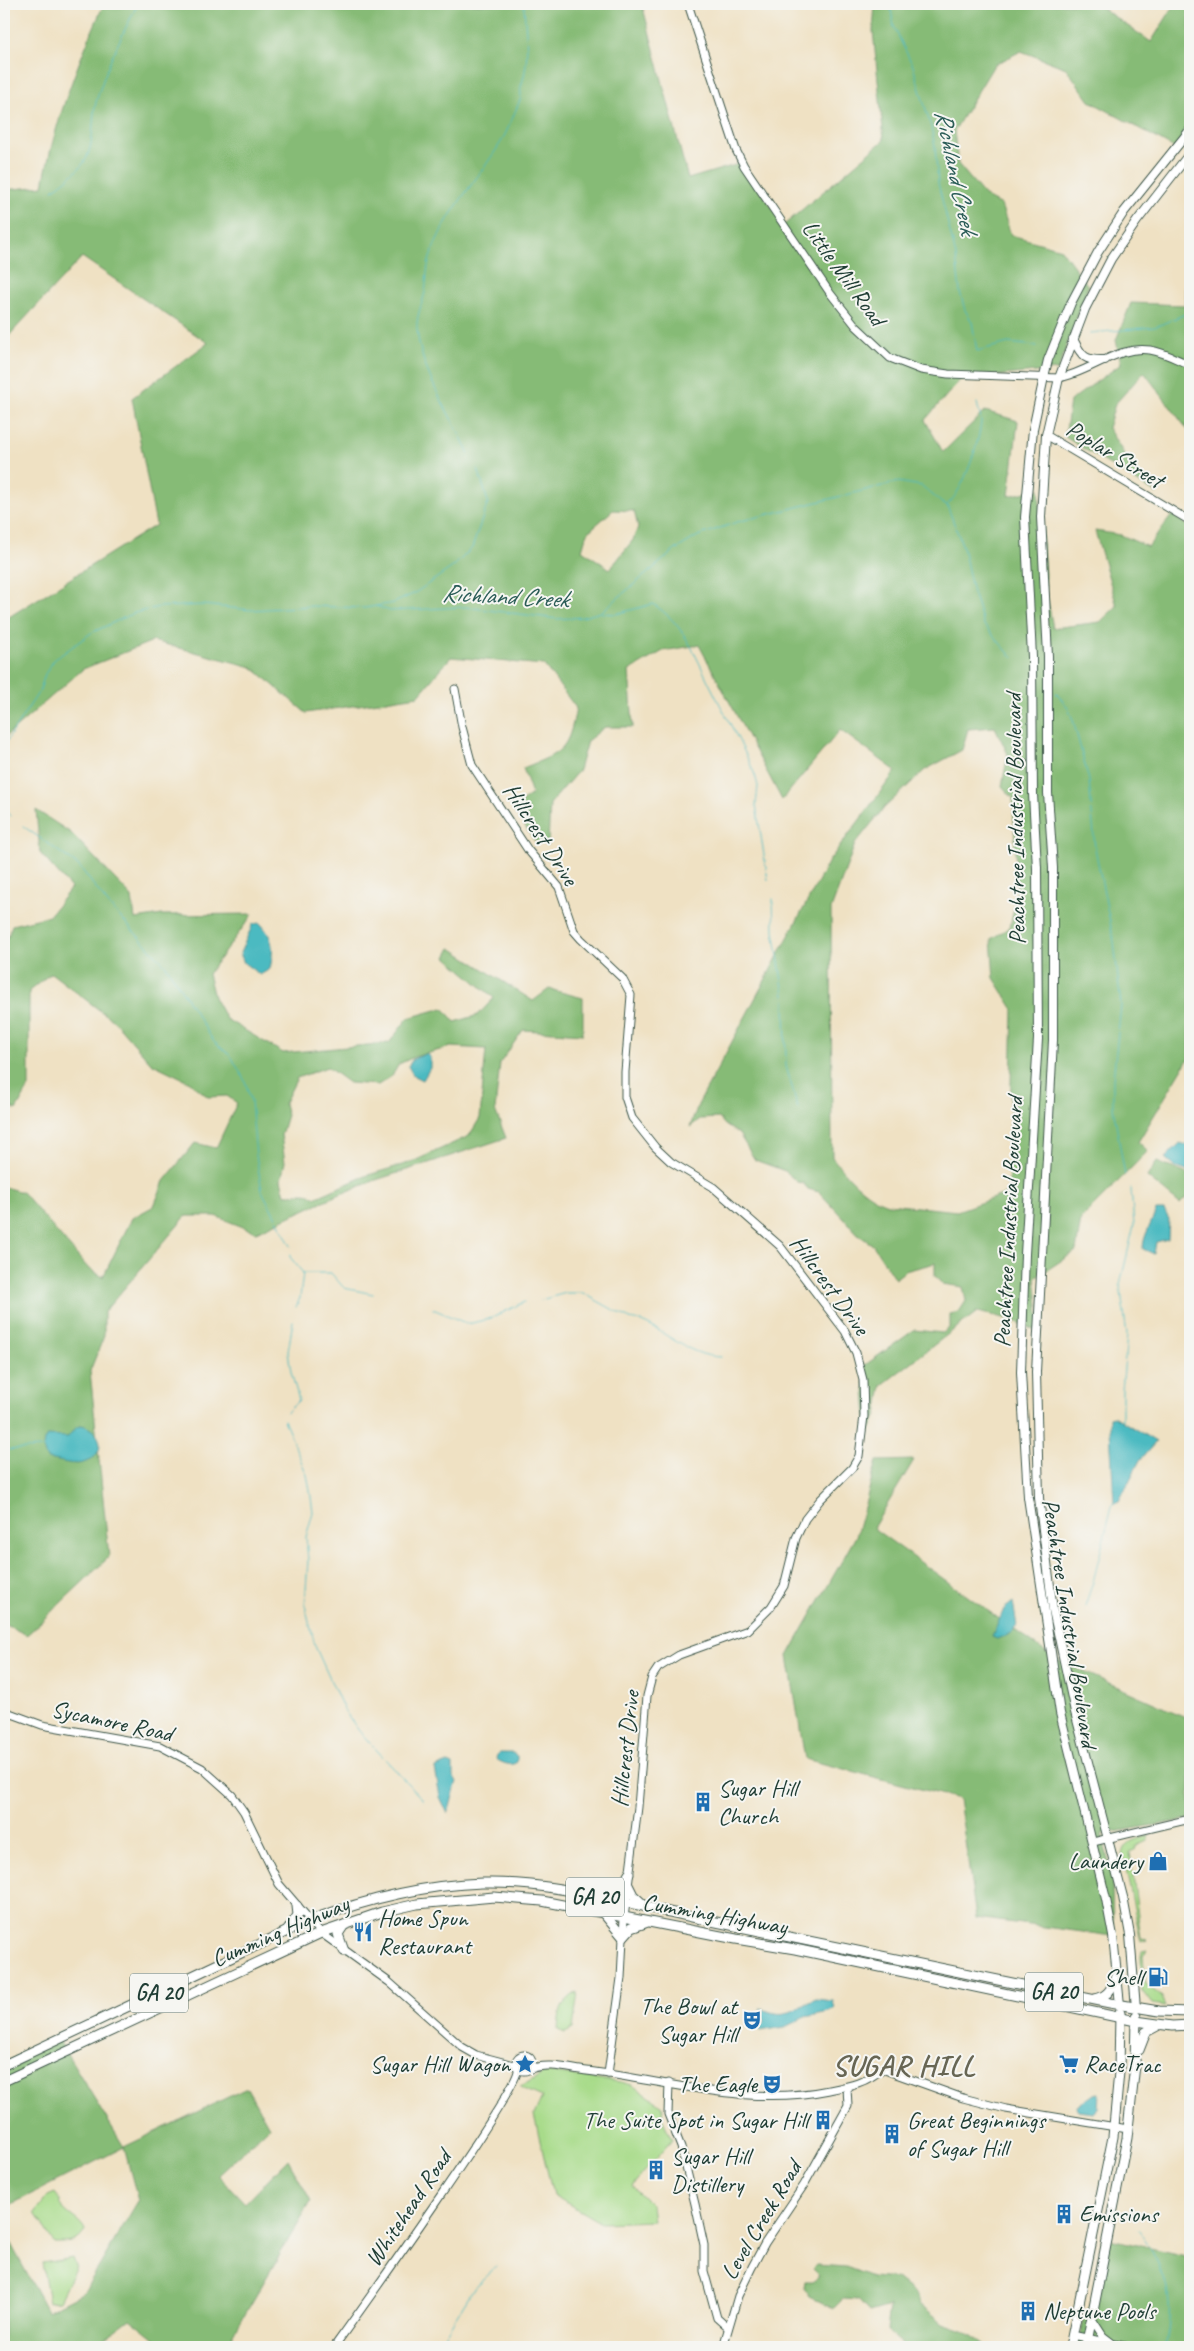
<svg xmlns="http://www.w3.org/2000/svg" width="1194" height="2351" font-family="Caveat,sans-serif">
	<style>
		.green { fill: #a8db8a; stroke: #648c5f }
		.forest { fill: #86bb76; stroke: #527c55; fill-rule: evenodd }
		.water { fill: #4bbac1; stroke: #357c7a }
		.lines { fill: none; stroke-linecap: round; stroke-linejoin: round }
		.stream { stroke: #4bbac1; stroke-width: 1 }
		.secondary-casing { stroke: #3e5649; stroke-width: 9 }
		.primary-casing { stroke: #3e5649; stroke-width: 10 }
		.highway-casing { stroke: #3e5649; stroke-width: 11 }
		.secondary { stroke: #fff; stroke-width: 7 }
		.primary { stroke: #fff; stroke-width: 8 }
		.highway { stroke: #fff; stroke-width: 9 }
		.labels { text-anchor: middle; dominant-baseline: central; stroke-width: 4; stroke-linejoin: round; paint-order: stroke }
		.shield { fill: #f6f6f2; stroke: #60746d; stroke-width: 1 }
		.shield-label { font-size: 22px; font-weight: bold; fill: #1f3d34 }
		.street-label { font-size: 24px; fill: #1f3d34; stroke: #f6f6f2 }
		.poi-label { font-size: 24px; fill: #1f3d34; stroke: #f6f6f2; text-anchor: start }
		.water-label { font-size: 25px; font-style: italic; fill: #2a5c57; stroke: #f6f6f2 }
		.district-label { font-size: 29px; font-weight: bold; letter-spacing: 1px; fill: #676654; stroke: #f6f6f2 }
	</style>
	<rect width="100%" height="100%" fill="#f6f6f2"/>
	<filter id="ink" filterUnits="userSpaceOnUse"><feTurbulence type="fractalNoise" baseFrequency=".02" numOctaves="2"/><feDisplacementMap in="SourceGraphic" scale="10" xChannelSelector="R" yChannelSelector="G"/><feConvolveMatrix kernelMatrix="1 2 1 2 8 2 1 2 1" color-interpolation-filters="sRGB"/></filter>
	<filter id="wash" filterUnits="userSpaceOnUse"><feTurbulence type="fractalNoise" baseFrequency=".0096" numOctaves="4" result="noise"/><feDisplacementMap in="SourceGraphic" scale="20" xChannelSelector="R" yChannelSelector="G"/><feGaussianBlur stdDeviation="1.12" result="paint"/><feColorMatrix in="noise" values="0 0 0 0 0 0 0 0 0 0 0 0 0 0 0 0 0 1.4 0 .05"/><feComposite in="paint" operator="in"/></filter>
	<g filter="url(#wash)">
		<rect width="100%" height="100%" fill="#efe1c3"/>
		<g class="green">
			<path d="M1149,1836L1147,1841L1136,1846V1849L1130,1852L1141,1939L1147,1940L1141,1942L1123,1855C1125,1840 1137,1839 1149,1836Z"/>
			<path d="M1147,1950L1143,1955L1145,1983L1162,1997L1166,2006L1152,2004L1142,1991L1141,1956L1142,1951Z"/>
			<path d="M578,1992L573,2029L565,2033L558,2030C559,2012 561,2001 578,1992Z"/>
			<path d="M546,2072L621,2082L632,2085L663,2106L662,2118L672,2140L632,2186L651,2205L653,2221L601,2223L553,2195L534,2115L542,2097L520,2087Z"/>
			<path d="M55,2193C59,2197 58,2202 62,2207C69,2217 80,2219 85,2230C79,2244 67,2243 54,2243L35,2213L48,2196Z"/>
			<path d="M73,2258L76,2266L59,2301L49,2302L42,2263Z"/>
		</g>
		<g class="forest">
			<path d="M104,4H642L688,179L742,163L784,225L884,140L873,31L875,4H1096L1151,42L1175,4H1190V130L1176,149L1090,101L1066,68L1021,51L994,65L954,131L958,164L986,197L1001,205L1011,235L1061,249L1088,286L1058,370L961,379L925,420L943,452L985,411L1018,421L1009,496L1039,489L1046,591L1053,628L1100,622L1117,606L1095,531L1121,535L1148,547L1172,515L1190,527V1056L1138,1142L1148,1151L1081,1219L1076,1251L1035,1278L1041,1333L1013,1320L977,1312L882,1385L877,1415L868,1434L864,1374L861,1368L914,1330L943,1333L950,1327V1314L959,1312L966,1301L963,1287L942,1284L935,1276V1263L905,1271L895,1279L873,1245L860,1236L819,1192L808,1189L803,1183L797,1182L785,1171L755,1160L739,1134L725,1125L719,1118L700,1119L690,1127L698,1105L829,861L896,771L840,730L782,800L699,645L663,651L629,671L633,727H605L587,741L579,770L550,804L548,845L534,840L513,808L532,794L523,768C563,752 568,751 576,708L544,665L451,657L418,696L306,713L252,667L153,641L83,669L4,738V620L156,525L132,398L208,343L82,257L4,341V190L43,186C54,123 78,62 104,4ZM613,510L634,511L638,527L633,540L610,569L582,550L587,533ZM995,727L1008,754L1002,786L1013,798L1017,894L1010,927L991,939L994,978L1013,1008L1008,1193L957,1211L888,1204C865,1197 846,1175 832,1157L831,909L855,844L884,808L925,770L962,750L968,729Z"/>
			<path d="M1185,276L1190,280V433L1144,372L1115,404L1108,428L1129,462L1157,494L1065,437L1070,401L1121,364L1116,340L1131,303L1185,305Z"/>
			<path d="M36,810L71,833L132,897L135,919L162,915L253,914L208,974L214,997L226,1019L283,1053L389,1043L408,1018L443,1008L455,1022L478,1015L494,998L446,957L451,948L533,1001L549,989L583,998V1034L523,1030L500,1063L495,1110L506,1138L376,1180L328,1199L256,1232L215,1216H186L104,1312V1336L90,1371L109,1557L27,1635L4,1624V1187L22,1192L88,1268L103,1277L132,1218L154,1206L164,1181L195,1143L216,1148L237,1103L227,1096L208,1097L190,1082L151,1063L115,1022L51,973L29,991V1087L16,1110L4,1102V948L12,925L49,916L71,888L40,853ZM451,1047L486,1049L480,1118L469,1136L412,1162L365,1176L317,1197L304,1193L285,1195L281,1180L285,1162L281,1135L287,1115L284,1104L297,1078L327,1067L349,1083L378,1085L392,1076L399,1064L414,1057Z"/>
			<path d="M1157,1162L1190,1175V1196H1188L1180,1204L1147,1177Z"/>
			<path d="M914,1460L873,1528L1055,1659L1190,1719V1819L1102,1834L1112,1876L1113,1936L976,1918L959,1799L805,1759L788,1656L856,1536L877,1461Z"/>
			<path d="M58,2039L124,2147L247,2088L269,2127L218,2175L245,2203L288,2159L311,2201L226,2347H165L130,2319L93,2347H4V2231L47,2311L84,2292L138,2201L124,2147L4,2208V2063Z"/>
			<path d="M1110,2239L1190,2257V2347H1077Z"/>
			<path d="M816,2265L846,2267L872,2277L897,2279L916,2294L921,2305L943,2323L963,2330L984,2344V2347H906L887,2331L890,2306L869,2312L858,2300L843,2299L834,2308L810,2297L804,2288L805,2281H812L819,2276L812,2269Z"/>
		</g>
		<g class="water">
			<path d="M260,923C274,938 274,949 270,969L260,975L244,963L240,953L253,924Z"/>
			<path d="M426,1054L430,1057V1068L423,1080L413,1075L408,1066L413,1059Z"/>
			<path d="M1180,1143L1190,1146V1172L1175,1167L1165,1158Z"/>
			<path d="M1156,1210H1164L1169,1219L1168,1239L1156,1242L1154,1254L1143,1249C1143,1235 1152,1224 1156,1210Z"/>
			<path d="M1114,1416L1156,1442L1140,1460L1119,1501L1114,1503L1110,1429V1417Z"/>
			<path d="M82,1425C102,1431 108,1452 86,1462C74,1467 59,1460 47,1459C43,1452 41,1442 47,1436L68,1437L75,1428Z"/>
			<path d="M1013,1602L1017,1626L1011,1633L997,1639L992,1637L1004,1609Z"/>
			<path d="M500,1753H513L517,1756V1762C511,1767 502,1763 496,1759L497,1755Z"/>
			<path d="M448,1763L453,1765V1777L457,1781L448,1814L440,1797L435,1768Z"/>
			<path d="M816,1999L833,2001L835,2009L829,2012L805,2017L785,2027L760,2031L758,2029L765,2021L760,2012L761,2008C787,2021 795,2008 816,1999Z"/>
			<path d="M1099,2093L1098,2108L1093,2113L1078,2111L1077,2106L1094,2094Z"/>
		</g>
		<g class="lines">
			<g class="stream">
				<path d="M890,4L894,27L913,66L931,127L935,147L938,183L956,256L960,292L965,310L972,322L977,351L1008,343L1037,346"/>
				<path d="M53,190C64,181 79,172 86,159C95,141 91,121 96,102C106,67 121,36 138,4"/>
				<path d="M1090,333L1155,327L1190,312"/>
				<path d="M469,454C451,413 421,375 417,329C416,317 422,304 425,292C427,280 426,270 430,258C443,215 478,180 501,142C508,130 514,114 520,100C522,96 520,90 521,86C531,58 525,33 524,4"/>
				<path d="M948,504C964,490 979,443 981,422C981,416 978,409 977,403"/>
				<path d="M947,505L963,547L973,593L984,625L1013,658"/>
				<path d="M376,606L390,611L465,607L558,619L583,617L601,612L675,550L698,536L737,522L898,482L922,486L943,504L947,505"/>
				<path d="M602,613L616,614L653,604C684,624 694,653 710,685C725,715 742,744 755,775L758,786L756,805L768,880"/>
				<path d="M1056,693L1067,706L1073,720L1089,780L1095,848L1114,942L1121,1005L1113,1080V1107L1125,1175"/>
				<path d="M4,745L40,690L45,674L54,660L91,633L134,613L159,607L203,605L251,610L312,606L365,608L394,603L415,593L454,566L472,548L488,502L478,469"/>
				<path d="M4,809L10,816"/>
				<path d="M23,826L79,866L108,904L167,967L214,1042L231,1056L245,1081L251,1101L256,1155L262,1191L291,1246"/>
				<path d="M773,899L774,930L785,1001L786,1066L798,1108"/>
				<path d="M290,1254V1257L303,1273L300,1298L296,1307"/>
				<path d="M303,1273H331L344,1288L373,1294"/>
				<path d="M541,1300L566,1293H583L630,1319C659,1323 685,1357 721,1357"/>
				<path d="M433,1309L468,1324L492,1318L524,1302"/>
				<path d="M287,1412L299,1400L291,1372L288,1352L293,1321"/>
				<path d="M284,1420L307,1475L310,1490L313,1512L306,1537L308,1560L305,1605L315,1646L344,1710L359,1731L423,1800"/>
				<path d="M1122,1420V1391L1127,1334L1120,1285L1134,1225L1131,1189"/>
				<path d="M4,1450L43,1448"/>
				<path d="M1085,1606L1093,1582L1113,1502"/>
				<path d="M1139,2231C1166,2271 1176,2299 1165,2347"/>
				<path d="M437,2347L475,2286L497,2266"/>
			</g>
		</g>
	</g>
	<g filter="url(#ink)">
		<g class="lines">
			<defs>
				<g id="secondary">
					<path d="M688,4L736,150L744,166L830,293L856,326L890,358L921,370L948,374L1059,378C1091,372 1118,345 1150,350C1164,352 1178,360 1190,365"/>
					<path d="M1046,435L1190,521"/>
					<path d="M455,689L462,727L472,765L528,850L559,887L574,931L581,939L622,978L631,995L625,1072V1097L632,1118L655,1147L671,1162L713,1187L780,1246L845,1331L856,1353L863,1380L864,1416L859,1456L852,1468L820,1500L805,1519L796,1538L784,1586L771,1607L748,1630L679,1655L658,1668L652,1677L647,1696L638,1807L624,1918L621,1978L608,2074"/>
					<path d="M4,1711L42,1725L160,1746L202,1768L232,1795L244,1812L279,1884L321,1933L389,1982L462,2047L476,2055L517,2066"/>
					<path d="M1093,1842L1190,1819"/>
					<circle cx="524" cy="2063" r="8"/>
					<path d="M531,2069C547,2062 570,2069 587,2071C670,2081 746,2107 829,2090C849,2086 866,2083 882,2069L963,2098L1006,2109L1128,2129"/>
					<path d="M669,2083L668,2114L681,2147L695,2204L704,2245V2271L717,2318L727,2327"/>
					<path d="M1092,2319L1103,2336L1111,2342"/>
					<path d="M1072,2335L1129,2347"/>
					<path d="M334,2347C357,2315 520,2088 518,2069"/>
					<path d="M723,2347L738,2296L752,2267L765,2243L804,2185L848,2106L847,2087"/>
				</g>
				<g id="primary">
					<path d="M1073,339C1082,357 1085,361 1105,360"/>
					<path d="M1120,2005L1113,1936L1106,1899L1060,1713L1028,1497L1023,1409L1021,1372L1025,1254L1038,1039L1037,868L1033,794L1032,657L1025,517L1033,429L1044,377L1048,360L1071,303L1098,252L1124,212L1190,130"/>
					<path d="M1136,2008L1130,1935L1123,1897L1075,1712L1053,1610L1039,1498L1036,1372L1053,1040V868L1048,793V656L1041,517L1046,435L1059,378L1085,309L1111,259L1137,221L1190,153"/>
				</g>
				<g id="highway">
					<path d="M628,1885L633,1895L645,1906"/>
					<path d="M604,1898L619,1892L629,1874"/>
					<path d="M604,1914L623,1937L631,1928L645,1923"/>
					<path d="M344,1925L338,1934L344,1951"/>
					<path d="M288,1930L298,1915L297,1906"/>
					<path d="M1095,1999C1111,1996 1113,1985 1117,1971"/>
					<path d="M1139,2050L1146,2032L1159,2025"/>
					<path d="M4,2065L311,1920C367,1899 422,1885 482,1883C552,1881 624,1903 692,1917C831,1945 970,1975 1110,2003L1159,2011L1190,2012"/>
					<path d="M4,2081L321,1933L382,1912L417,1904L494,1897L542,1901L736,1939L795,1949L1136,2021L1172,2026L1190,2025"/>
					<path d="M1070,2347L1113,2137L1119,2072L1120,2013"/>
					<path d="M1086,2347L1127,2138L1135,2065L1136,2016"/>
				</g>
			</defs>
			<use href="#secondary" class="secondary-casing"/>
			<use href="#primary" class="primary-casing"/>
			<use href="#highway" class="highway-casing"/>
			<use href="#secondary" class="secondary"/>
			<use href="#primary" class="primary"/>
			<use href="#highway" class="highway"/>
		</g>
	</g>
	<defs>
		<symbol id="building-bare" viewBox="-9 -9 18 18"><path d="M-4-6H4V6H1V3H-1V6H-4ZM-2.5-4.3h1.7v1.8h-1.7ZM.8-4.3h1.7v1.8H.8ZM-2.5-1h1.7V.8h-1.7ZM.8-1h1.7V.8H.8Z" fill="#1f6fb2" stroke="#f6f6f2" stroke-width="2.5" paint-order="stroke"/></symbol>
		<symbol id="shop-bare" viewBox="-9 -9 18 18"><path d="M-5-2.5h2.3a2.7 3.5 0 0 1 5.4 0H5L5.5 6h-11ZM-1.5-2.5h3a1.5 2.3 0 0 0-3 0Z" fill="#1f6fb2" stroke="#f6f6f2" stroke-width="2.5" paint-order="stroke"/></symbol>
		<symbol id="restaurant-bare" viewBox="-9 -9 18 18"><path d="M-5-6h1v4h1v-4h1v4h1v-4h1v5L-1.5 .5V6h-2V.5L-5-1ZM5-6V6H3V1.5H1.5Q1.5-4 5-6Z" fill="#1f6fb2" stroke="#f6f6f2" stroke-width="2.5" paint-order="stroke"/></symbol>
		<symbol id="fuel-bare" viewBox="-9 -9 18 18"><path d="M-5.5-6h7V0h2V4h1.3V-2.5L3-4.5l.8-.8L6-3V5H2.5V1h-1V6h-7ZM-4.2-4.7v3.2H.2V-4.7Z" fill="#1f6fb2" stroke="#f6f6f2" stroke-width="2.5" paint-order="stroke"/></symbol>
		<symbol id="theatre-bare" viewBox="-9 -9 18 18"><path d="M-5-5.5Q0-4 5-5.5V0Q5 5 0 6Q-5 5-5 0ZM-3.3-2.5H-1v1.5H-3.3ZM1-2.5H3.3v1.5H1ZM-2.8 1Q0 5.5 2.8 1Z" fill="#1f6fb2" stroke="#f6f6f2" stroke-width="2.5" paint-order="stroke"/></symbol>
		<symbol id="sight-bare" viewBox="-9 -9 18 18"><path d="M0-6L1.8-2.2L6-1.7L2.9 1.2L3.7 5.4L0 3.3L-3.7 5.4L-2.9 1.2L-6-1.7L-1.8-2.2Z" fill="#1f6fb2" stroke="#f6f6f2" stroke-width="2.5" paint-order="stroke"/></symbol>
		<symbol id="supermarket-bare" viewBox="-9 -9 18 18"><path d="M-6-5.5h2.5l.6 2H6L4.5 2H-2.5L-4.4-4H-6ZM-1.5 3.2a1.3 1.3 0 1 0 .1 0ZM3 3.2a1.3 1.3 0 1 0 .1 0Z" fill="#1f6fb2" stroke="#f6f6f2" stroke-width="2.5" paint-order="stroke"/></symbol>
	</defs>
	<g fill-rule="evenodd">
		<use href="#building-bare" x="689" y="1788" width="28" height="28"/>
		<use href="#shop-bare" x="1144" y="1847" width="28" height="28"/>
		<use href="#restaurant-bare" x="349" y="1918" width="28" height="28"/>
		<use href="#fuel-bare" x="1144" y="1963" width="28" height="28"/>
		<use href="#theatre-bare" x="738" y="2006" width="28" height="28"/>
		<use href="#sight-bare" x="511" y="2050" width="28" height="28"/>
		<use href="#supermarket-bare" x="1055" y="2050" width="28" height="28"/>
		<use href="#theatre-bare" x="758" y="2070" width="28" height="28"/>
		<use href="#building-bare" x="809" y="2106" width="28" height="28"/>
		<use href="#building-bare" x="878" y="2120" width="28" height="28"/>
		<use href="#building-bare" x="642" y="2156" width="28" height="28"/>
		<use href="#building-bare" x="1050" y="2200" width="28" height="28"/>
		<use href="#building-bare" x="1014" y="2297" width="28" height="28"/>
	</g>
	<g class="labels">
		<g class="shield">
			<rect x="566" y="1877.5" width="58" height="39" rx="4"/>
			<rect x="1025" y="1972.5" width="58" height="39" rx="4"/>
			<rect x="130" y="1973.5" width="58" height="39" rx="4"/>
		</g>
		<g class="shield-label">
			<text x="595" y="1897">GA 20</text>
			<text x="1054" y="1992">GA 20</text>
			<text x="159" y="1993">GA 20</text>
		</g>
		<g class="street-label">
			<text transform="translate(844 273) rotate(54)">Little Mill Road</text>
			<text transform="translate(1115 454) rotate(31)">Poplar Street</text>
			<text transform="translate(1015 819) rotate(-91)">Peachtree Industrial Boulevard</text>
			<text transform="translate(541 834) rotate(57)">Hillcrest Drive</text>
			<text transform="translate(1008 1222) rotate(-87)">Peachtree Industrial Boulevard</text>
			<text transform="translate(830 1285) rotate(54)">Hillcrest Drive</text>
			<text transform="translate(1070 1623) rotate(81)">Peachtree Industrial Boulevard</text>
			<text transform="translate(112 1721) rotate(12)">Sycamore Road</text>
			<text transform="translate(625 1749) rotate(-84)">Hillcrest Drive</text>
			<text transform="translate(715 1914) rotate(10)">Cumming Highway</text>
			<text transform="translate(280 1931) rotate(-23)">Cumming Highway</text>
			<text transform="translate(408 2208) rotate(-56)">Whitehead Road</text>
			<text transform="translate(761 2220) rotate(-59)">Level Creek Road</text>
		</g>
		<g class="poi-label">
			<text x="718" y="1788">Sugar Hill<tspan x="718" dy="28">Church</tspan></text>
			<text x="1143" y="1861" text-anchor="end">Laundery</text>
			<text x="378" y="1918">Home Spun<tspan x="378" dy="28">Restaurant</tspan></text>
			<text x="1143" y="1977" text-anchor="end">Shell</text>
			<text x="737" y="2006" text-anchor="end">The Bowl at<tspan x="737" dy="28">Sugar Hill</tspan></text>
			<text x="510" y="2064" text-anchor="end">Sugar Hill Wagon</text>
			<text x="1084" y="2064">RaceTrac</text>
			<text x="757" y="2084" text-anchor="end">The Eagle</text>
			<text x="808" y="2120" text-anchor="end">The Suite Spot in Sugar Hill</text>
			<text x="907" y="2120">Great Beginnings<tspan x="907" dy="28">of Sugar Hill</tspan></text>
			<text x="671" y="2156">Sugar Hill<tspan x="671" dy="28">Distillery</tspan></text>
			<text x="1079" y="2214">Emissions</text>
			<text x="1043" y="2311">Neptune Pools</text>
		</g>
		<g class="water-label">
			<text transform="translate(956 172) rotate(78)">Richland Creek</text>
			<text transform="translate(505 596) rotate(3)">Richland Creek</text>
		</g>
		<g class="district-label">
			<text x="904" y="2065">SUGAR HILL</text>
		</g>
	</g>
	<rect width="1194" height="2351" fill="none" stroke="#f6f6f2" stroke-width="20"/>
</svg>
